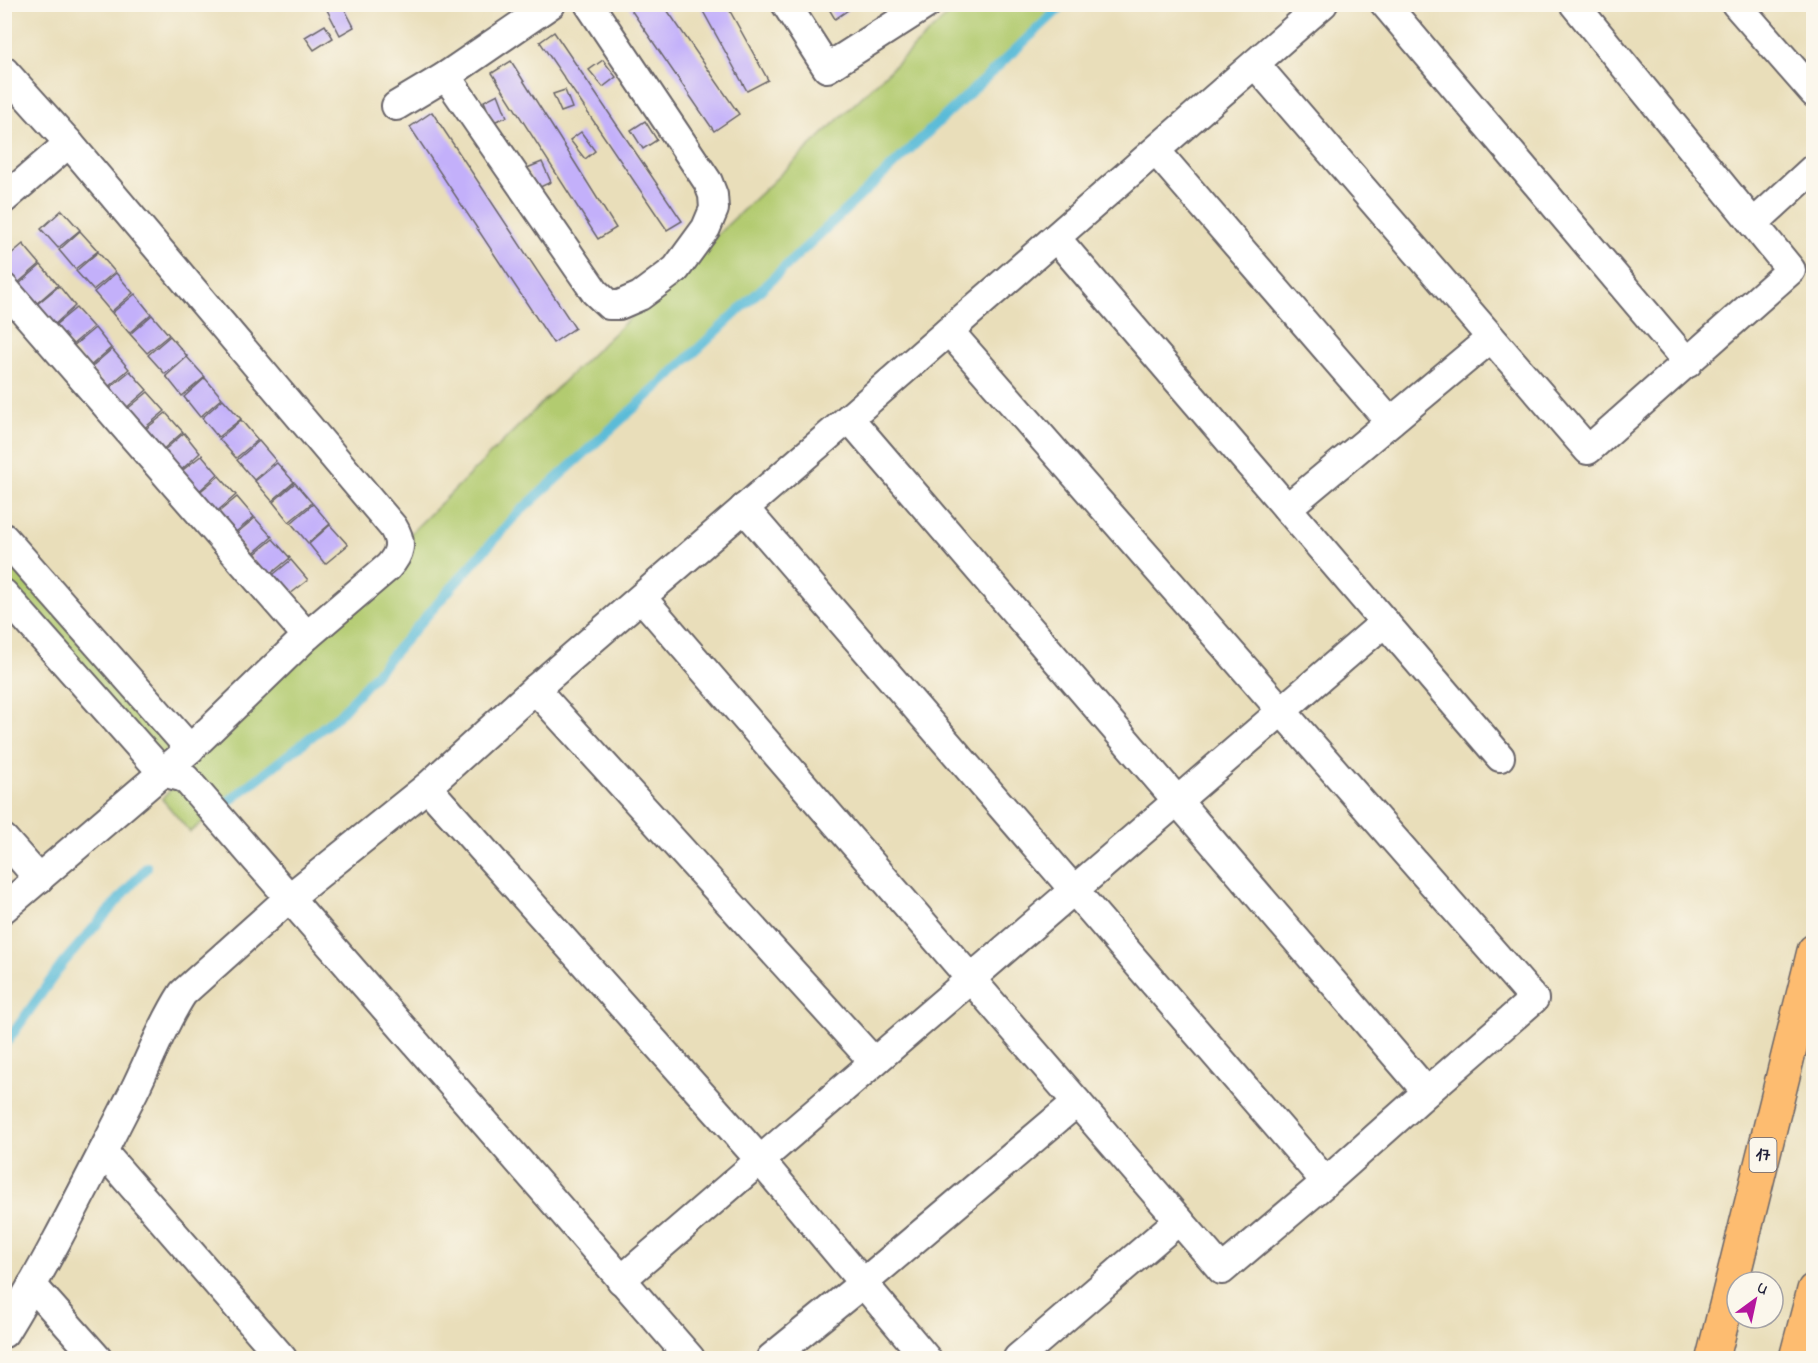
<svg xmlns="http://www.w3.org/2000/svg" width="1818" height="1363" font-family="'Indie Flower',sans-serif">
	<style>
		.green { fill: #b2cb70; stroke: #6a7656; stroke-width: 1.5 }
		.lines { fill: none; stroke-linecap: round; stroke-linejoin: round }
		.stream { stroke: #5abbd8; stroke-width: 10 }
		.building { fill: #c3b0fa }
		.minor-casing { stroke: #686467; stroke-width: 32 }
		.motorway-casing { stroke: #686467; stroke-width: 36 }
		.minor { stroke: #fff; stroke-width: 28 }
		.motorway { stroke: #fdbc70; stroke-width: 33 }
		.labels { text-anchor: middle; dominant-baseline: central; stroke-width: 4.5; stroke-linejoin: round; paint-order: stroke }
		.shield { fill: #fbf7ec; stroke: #636270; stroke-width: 1.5 }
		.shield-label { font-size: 20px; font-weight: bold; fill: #22223b }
	</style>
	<rect width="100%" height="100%" fill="#fbf7ec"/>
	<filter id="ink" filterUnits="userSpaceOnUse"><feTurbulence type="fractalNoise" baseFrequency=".0167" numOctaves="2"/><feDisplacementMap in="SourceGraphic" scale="12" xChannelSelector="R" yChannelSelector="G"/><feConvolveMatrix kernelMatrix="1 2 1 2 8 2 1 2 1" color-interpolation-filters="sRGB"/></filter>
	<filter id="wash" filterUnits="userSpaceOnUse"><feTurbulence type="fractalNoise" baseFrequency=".008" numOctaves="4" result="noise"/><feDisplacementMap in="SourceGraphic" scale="24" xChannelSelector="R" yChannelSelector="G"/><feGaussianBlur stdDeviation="1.35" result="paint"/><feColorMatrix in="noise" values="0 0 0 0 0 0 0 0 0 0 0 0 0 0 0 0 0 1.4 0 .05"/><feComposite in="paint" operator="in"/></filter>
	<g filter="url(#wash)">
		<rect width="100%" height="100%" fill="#e9deba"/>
		<g class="green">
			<path d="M958,5H1064L666,379L514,517L339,715L190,832L162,799L307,636L568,377Z"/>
			<path d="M4,538L190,749L162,772L5,594Z"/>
		</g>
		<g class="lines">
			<g class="stream">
				<path d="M215,812L339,715L514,517L666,379L1064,4"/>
				<path d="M4,1046L63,963L147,867"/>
			</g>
		</g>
		<g id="blocks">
			<g class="building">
				<path d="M324,4H342L354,27L340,35Z"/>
				<path d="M627,4H663L739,114L714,131Z"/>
				<path d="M699,4H726L768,80L747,91Z"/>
				<path d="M826,4H853L854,6L835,19Z"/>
				<path d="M325,25L333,38L314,50L305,37Z"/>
				<path d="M554,32L682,221L667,230L540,42Z"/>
				<path d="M603,60L616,77L603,87L589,70Z"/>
				<path d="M511,61L616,228L598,239L492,73Z"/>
				<path d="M565,90L572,108L561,112L553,94Z"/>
				<path d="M498,94L507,117L493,122L484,101Z"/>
				<path d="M432,112L575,328L553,343L410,127Z"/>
				<path d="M645,121L657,140L643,149L631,130Z"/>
				<path d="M581,132L595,151L585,159L570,140Z"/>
				<path d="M4,150L10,157L4,162Z"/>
				<path d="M542,162L551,182L536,189L527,168Z"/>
				<path d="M62,210L80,230L58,248L41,229Z"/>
				<path d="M80,231L98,251L75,269L59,250Z"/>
				<path d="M23,244L40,264L18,283L4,267V260Z"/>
				<path d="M98,252L115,272L93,290L76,271Z"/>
				<path d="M41,265L58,285L36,304L19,284Z"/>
				<path d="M116,273L133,293L111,312L94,292Z"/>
				<path d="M59,286L75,306L54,325L36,305Z"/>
				<path d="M135,294L151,314L129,333L112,313Z"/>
				<path d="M76,308L93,327L71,346L54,326Z"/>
				<path d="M152,315L169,335L147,353L130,334Z"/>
				<path d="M95,328L111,348L89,367L72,347Z"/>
				<path d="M170,336L187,356L165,374L148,355Z"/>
				<path d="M112,349L129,369L107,388L90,368Z"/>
				<path d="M187,357L205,377L182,396L166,376Z"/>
				<path d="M130,371L147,390L125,409L108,389Z"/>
				<path d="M205,378L222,398L200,417L184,397Z"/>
				<path d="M148,392L165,411L142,430L126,410Z"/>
				<path d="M223,399L241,419L218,437L202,418Z"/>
				<path d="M166,413L183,432L161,451L143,431Z"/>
				<path d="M241,420L258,440L236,458L219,439Z"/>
				<path d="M184,433L200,453L179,472L162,452Z"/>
				<path d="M259,441L276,461L254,480L237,460Z"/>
				<path d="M202,455L218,474L197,493L179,473Z"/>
				<path d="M277,463L294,482L272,501L255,481Z"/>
				<path d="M219,476L236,495L214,514L197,494Z"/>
				<path d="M295,483L312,503L289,522L273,502Z"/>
				<path d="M237,497L254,517L232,535L215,515Z"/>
				<path d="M313,504L330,524L308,543L291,523Z"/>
				<path d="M255,518L272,537L250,556L233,536Z"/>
				<path d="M330,525L348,545L325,564L309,544Z"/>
				<path d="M273,539L290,558L267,577L251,557Z"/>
				<path d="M291,560L308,580L285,598L269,578Z"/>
			</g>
		</g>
	</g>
	<g filter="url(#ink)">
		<use href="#blocks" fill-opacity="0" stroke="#686467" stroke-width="1.5"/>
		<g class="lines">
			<defs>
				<g id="minor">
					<path d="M786,4L827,68L927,4"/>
					<path d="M1385,4L1688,363"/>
					<path d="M1736,4L1814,93"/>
					<path d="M1255,64L1588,450L1791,270L1574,4"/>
					<path d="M4,71L69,143L393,527C403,543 400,554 388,567L307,636L190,749L4,908"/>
					<path d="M446,76L595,292L609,305H619L640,296L676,269L706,228L714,209L713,195L708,182L589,4"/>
					<path d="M396,106L446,76L551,4"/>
					<path d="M1156,151L1390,422"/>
					<path d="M4,199L69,143"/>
					<path d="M1753,224L1814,168"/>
					<path d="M1056,238L1500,757"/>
					<path d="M4,288L307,636"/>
					<path d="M949,331L1534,999L1427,1092"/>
					<path d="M849,418L1427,1092L1326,1182"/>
					<path d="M1287,508L1491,338"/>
					<path d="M4,538L190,749"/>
					<path d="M4,594L162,772L185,778L690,1358"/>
					<path d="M642,598L1222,1270L1326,1182L744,508"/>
					<path d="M535,689L849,418L1323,4"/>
					<path d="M427,787L760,1160L926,1358"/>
					<path d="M4,839L39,879"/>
					<path d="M103,1152L282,1358"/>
					<path d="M621,1280L1385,622"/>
					<path d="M32,1285L97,1358"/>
					<path d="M4,1333C52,1255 92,1172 134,1091C150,1059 163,1023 183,993L289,898L427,787L535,689L874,1062"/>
					<path d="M771,1358L862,1284L1077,1102"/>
					<path d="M1018,1358L1179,1220"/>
				</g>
				<g id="motorway">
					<path d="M1713,1358L1814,951"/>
					<path d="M1796,1358L1814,1290"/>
				</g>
			</defs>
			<use href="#minor" class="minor-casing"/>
			<use href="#motorway" class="motorway-casing"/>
			<use href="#minor" class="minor"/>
			<use href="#motorway" class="motorway"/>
		</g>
	</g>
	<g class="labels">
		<rect class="shield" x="1749.5" y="1138" width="27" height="34" rx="4.5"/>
		<g class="shield-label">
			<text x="1763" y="1155">17</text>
		</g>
	</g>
	<rect width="1818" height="1363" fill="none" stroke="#fbf7ec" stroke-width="24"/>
	<g transform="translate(1755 1300) rotate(33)"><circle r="28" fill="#fbf7ec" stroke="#a4a2a5" stroke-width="1.5"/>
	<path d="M0-4.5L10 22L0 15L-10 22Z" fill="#b5179e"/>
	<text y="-9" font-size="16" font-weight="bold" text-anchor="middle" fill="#22223b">U</text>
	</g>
</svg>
